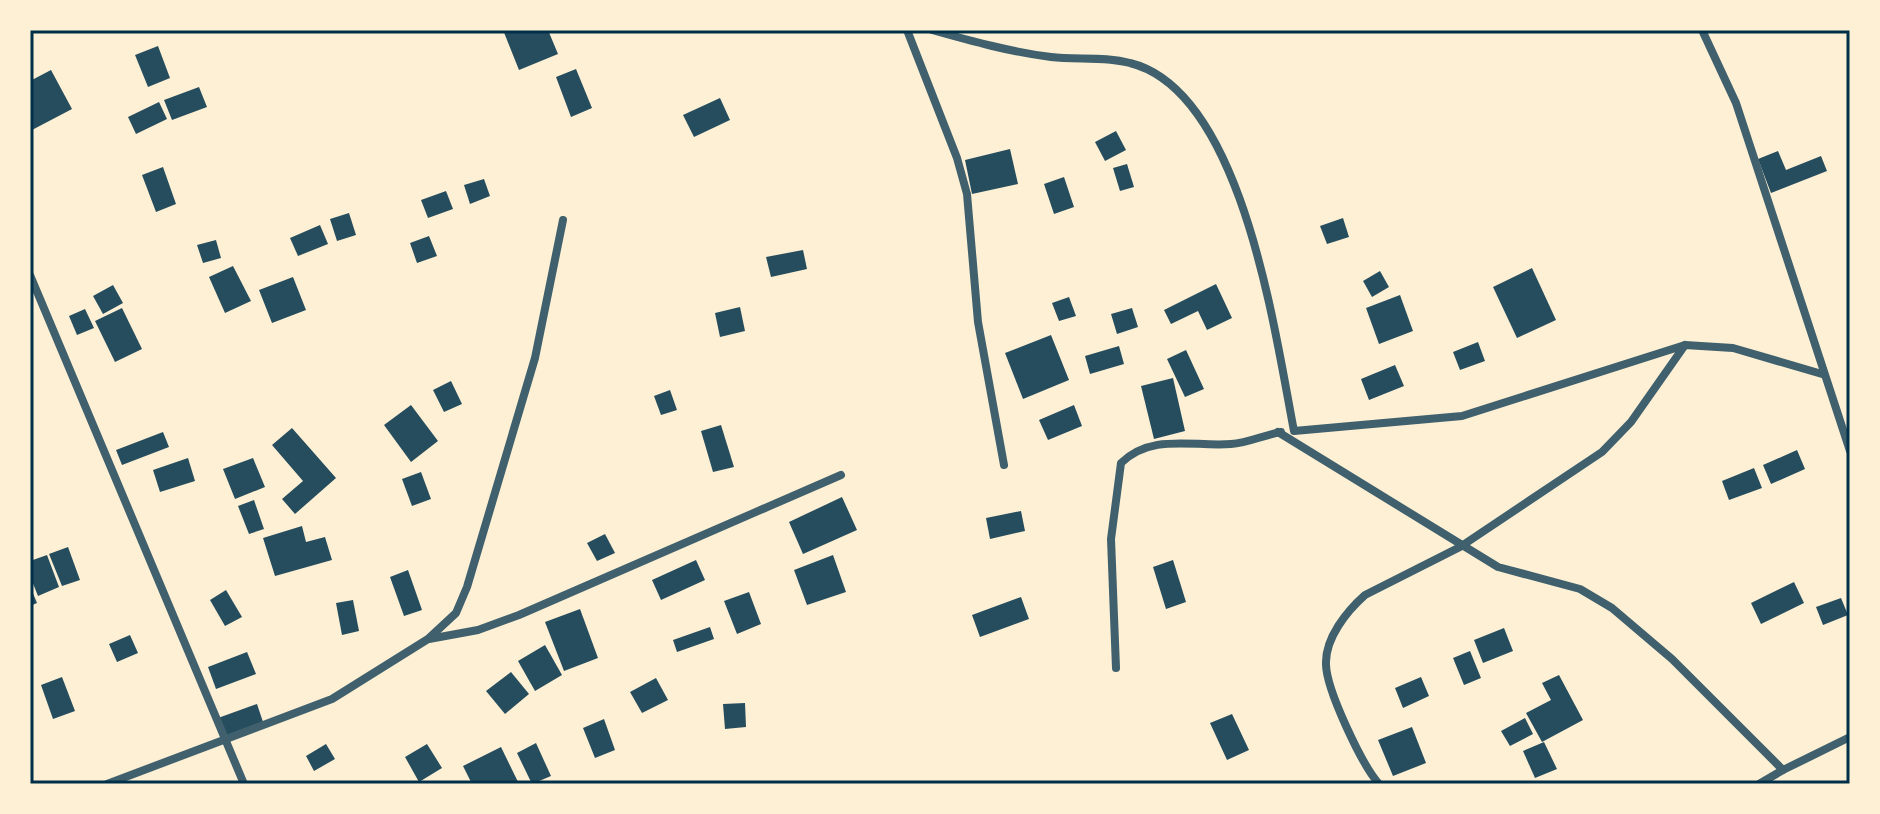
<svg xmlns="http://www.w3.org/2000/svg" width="1880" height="814" font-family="Quicksand,sans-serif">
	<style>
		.building { fill: #264d5e }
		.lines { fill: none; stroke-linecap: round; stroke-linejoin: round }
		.minor { stroke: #3f606c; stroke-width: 8 }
		.neatline { fill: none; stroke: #003049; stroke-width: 3 }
	</style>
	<rect width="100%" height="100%" fill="#fdf0d5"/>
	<g class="building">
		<path d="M503,30H548L558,54L519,70Z"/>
		<path d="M158,46L170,78L148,87L135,55Z"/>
		<path d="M576,69L592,108L571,117L556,77Z"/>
		<path d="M51,70L72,109L32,130L30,81Z"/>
		<path d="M199,87L207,107L172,120L164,100Z"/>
		<path d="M720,98L730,120L694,137L683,115Z"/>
		<path d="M159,102L167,119L136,134L128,117Z"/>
		<path d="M1116,131L1126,150L1105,161L1095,142Z"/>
		<path d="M1010,149L1018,184L972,194L965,160Z"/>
		<path d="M1778,151L1786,170L1821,156L1827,171L1771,193L1758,159Z"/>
		<path d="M1127,164L1134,187L1120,191L1113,168Z"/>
		<path d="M163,167L176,204L156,212L142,175Z"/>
		<path d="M1064,177L1074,207L1054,214L1044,184Z"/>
		<path d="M484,179L490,196L470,204L464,185Z"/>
		<path d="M446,191L453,209L428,218L421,200Z"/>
		<path d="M349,213L356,235L337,241L330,219Z"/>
		<path d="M1343,218L1349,237L1327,244L1320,226Z"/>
		<path d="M320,225L328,244L298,256L290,238Z"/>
		<path d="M429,236L437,256L417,263L410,243Z"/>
		<path d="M216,240L221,258L203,263L197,245Z"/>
		<path d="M803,250L807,269L771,277L766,257Z"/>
		<path d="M233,266L251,301L225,313L209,277Z"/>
		<path d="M1532,268L1556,320L1517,338L1493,287Z"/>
		<path d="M1380,271L1389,287L1372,297L1363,281Z"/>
		<path d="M293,277L306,310L272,323L259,290Z"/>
		<path d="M1216,284L1232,318L1207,330L1198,311L1171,324L1164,310Z"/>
		<path d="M113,285L123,303L103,314L93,296Z"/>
		<path d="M1400,295L1413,331L1379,344L1366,308Z"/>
		<path d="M1069,297L1076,316L1059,321L1052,303Z"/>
		<path d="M740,307L745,331L720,337L715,313Z"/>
		<path d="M122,308L142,349L115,362L95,321Z"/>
		<path d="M1132,308L1138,327L1117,334L1111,314Z"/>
		<path d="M85,309L94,328L77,335L69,316Z"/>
		<path d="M1051,335L1069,380L1023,399L1005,353Z"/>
		<path d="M1478,342L1485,361L1460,370L1453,352Z"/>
		<path d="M1119,346L1124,364L1090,374L1085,356Z"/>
		<path d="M1186,350L1204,389L1185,397L1167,359Z"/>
		<path d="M1395,365L1404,386L1369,400L1361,379Z"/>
		<path d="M1173,378L1185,431L1154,439L1141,386Z"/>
		<path d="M451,381L462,404L444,412L433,390Z"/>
		<path d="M670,390L677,410L661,415L654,396Z"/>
		<path d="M411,405L438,441L411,462L384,425Z"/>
		<path d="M1074,405L1082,426L1048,440L1039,420Z"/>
		<path d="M721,425L734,467L713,472L701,431Z"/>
		<path d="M292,428L336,478L295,514L282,499L303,481L272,445Z"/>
		<path d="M163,432L169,447L122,465L116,450Z"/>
		<path d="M1797,450L1805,469L1771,484L1763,465Z"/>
		<path d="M188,458L195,481L160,492L153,470Z"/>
		<path d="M253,458L265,487L235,499L223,469Z"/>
		<path d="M1754,468L1762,488L1729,500L1722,481Z"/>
		<path d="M421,472L431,499L412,506L402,479Z"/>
		<path d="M842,497L857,530L803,554L789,522Z"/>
		<path d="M254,500L264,529L249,534L238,506Z"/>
		<path d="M1021,511L1025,531L990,539L986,518Z"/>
		<path d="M302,526L306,542L325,537L332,560L275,576L263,538Z"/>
		<path d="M605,534L615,553L597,561L587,543Z"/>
		<path d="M68,547L80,580L62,586L49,554Z"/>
		<path d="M47,555L59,587L38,596L30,576V561Z"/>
		<path d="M833,555L846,592L807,605L794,570Z"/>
		<path d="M696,560L705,580L661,600L652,580Z"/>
		<path d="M1173,560L1186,602L1166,609L1153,567Z"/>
		<path d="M408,570L422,610L404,616L390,577Z"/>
		<path d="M1794,582L1804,603L1761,624L1751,603Z"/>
		<path d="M30,586L37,603L30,606Z"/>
		<path d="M226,590L242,617L225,626L210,600Z"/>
		<path d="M749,592L761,624L737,634L724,601Z"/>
		<path d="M1021,597L1029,619L980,637L972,615Z"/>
		<path d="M1841,598L1848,615L1823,625L1816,607Z"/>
		<path d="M353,600L359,631L342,635L336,603Z"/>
		<path d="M580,609L598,658L564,671L545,622Z"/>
		<path d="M710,627L714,639L677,652L673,640Z"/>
		<path d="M1504,628L1513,651L1483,663L1474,640Z"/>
		<path d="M130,635L138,653L117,662L109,644Z"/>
		<path d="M545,645L562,675L535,691L518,661Z"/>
		<path d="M1470,651L1481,678L1464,685L1453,658Z"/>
		<path d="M247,652L256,674L216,689L208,667Z"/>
		<path d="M511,672L529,694L505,714L486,691Z"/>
		<path d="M1559,675L1583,720L1542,742L1526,713L1551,700L1542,683Z"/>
		<path d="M62,677L75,711L53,719L41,685Z"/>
		<path d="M1421,677L1429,696L1403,708L1395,688Z"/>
		<path d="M656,678L668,700L642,713L630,692Z"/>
		<path d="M745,703L746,727L725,729L723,704Z"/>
		<path d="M257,704L264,725L226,738L218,718Z"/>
		<path d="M1232,714L1249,750L1227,760L1210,723Z"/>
		<path d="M1525,718L1533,734L1510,746L1501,731Z"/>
		<path d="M604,719L615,750L595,758L583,728Z"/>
		<path d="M1412,727L1426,763L1393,776L1378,740Z"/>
		<path d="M1544,742L1557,769L1535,778L1523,751Z"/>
		<path d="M536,743L551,776L532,784L517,753Z"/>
		<path d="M326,744L335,759L314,771L306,756Z"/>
		<path d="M427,744L442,768L419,782L405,757Z"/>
		<path d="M501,747L519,784H472L463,766Z"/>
	</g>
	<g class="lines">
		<g class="minor">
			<path d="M907,30L957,158L967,194L978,322L1004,465"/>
			<path d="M932,30C971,41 1011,52 1051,57C1076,60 1106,56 1130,63C1243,91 1275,334 1294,431L1462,416L1685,345L1733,348L1822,374"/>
			<path d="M1702,30L1736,103L1850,451"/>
			<path d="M30,275L244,784"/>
			<path d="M1278,432L1498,567L1580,589L1612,608L1672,659L1783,770L1850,737"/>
			<path d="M429,639L478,630L519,615L841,475"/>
			<path d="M1116,668L1111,539L1121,463C1152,433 1192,447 1231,444C1248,443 1264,435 1281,432"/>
			<path d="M107,784L332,699L428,639L456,613L467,587L535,358L563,220"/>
			<path d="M1379,784C1362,765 1326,689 1326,664C1325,638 1347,611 1365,595L1460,547L1602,452L1631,422L1685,345"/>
			<path d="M1759,784L1783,770"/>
		</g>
	</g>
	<rect width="1880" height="814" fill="none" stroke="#fdf0d5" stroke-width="64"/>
	<rect x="32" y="32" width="1816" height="750" class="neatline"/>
</svg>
